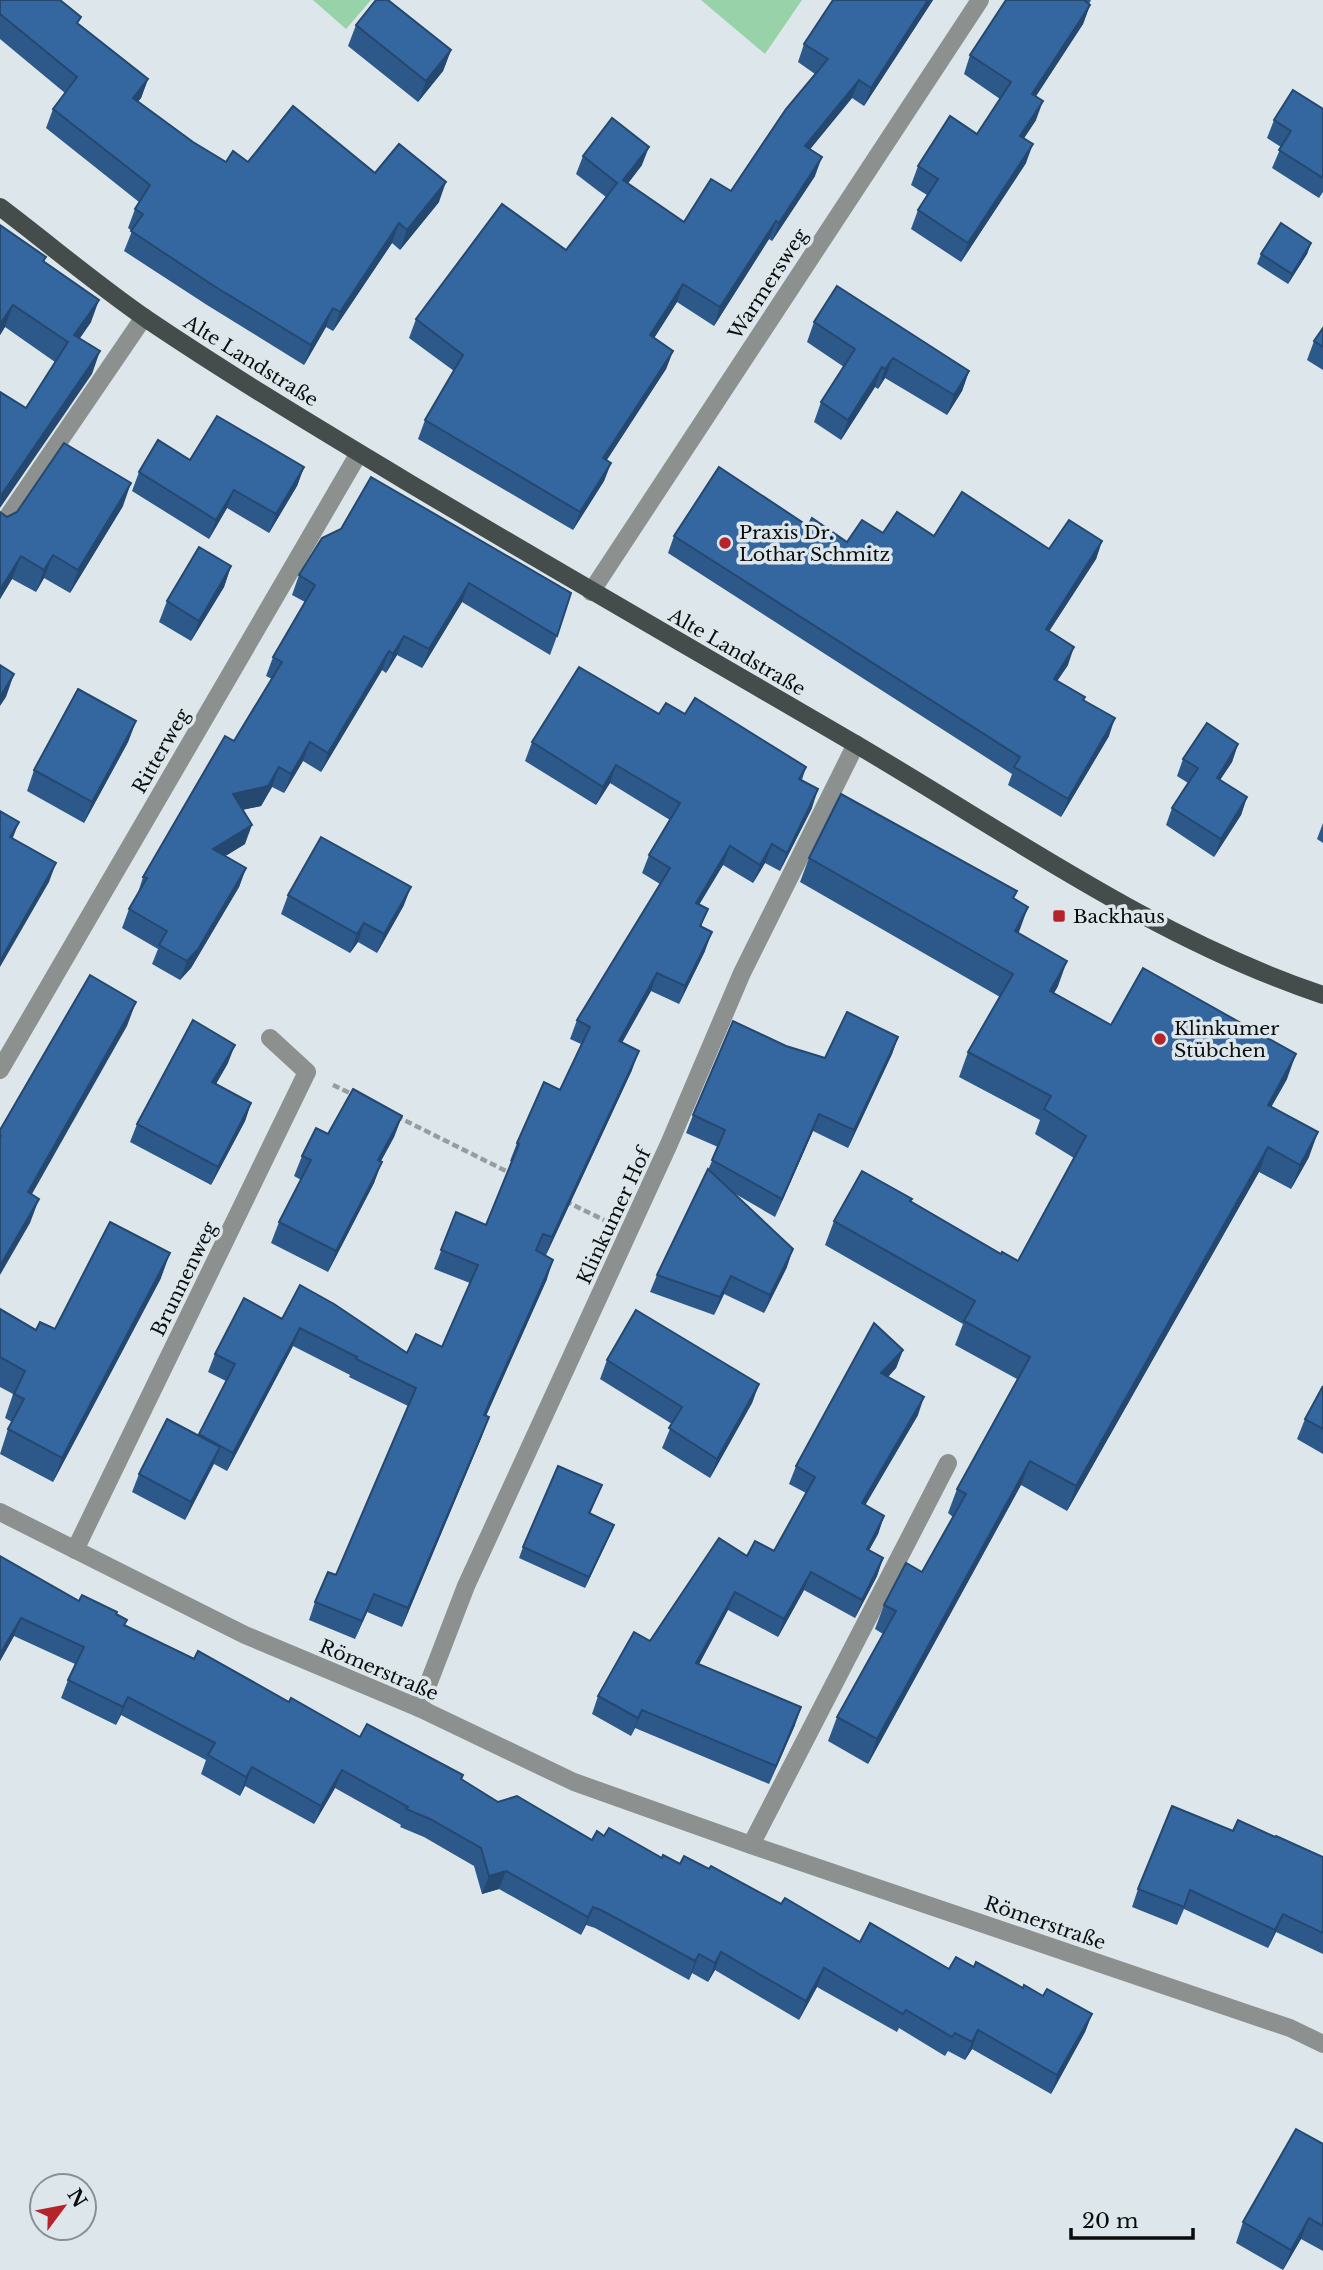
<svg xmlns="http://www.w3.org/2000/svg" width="1323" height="2270" font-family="'Libre Baskerville',serif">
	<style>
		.green { fill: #97d2a9 }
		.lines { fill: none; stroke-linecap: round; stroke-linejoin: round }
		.path { stroke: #969da0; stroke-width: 4.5; stroke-dasharray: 7 3.5; stroke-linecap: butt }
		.minor { stroke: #8c9190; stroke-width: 18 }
		.major { stroke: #454d4c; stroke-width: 18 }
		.wall { fill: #2d598a }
		.shaded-wall { fill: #244870 }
		.building { fill: #3467a0; stroke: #244870; stroke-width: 2 }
		.poi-dot { fill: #b5242a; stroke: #dde7eb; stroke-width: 2.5 }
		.labels { text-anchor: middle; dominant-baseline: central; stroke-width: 7; stroke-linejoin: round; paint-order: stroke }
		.street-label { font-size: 19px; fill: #0a0d0e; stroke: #dde7eb }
		.poi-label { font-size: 19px; fill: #0a0d0e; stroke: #dde7eb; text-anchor: start }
	</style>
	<rect width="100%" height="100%" fill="#dde7eb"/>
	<g class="green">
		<path d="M313,0H371L346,29Z"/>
		<path d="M701,0H802L765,54Z"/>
	</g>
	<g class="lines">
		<g class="path">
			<path d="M333,1085L354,1095"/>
			<path d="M396,1116L510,1173"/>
			<path d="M565,1201L604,1220"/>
		</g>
		<g class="minor">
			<path d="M0,528L144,317"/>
			<path d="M591,592L980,0"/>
			<path d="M0,1070L359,453"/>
			<path d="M0,1512L245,1635L419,1708L574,1782L751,1845L1290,2028L1323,2044"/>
			<path d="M75,1550L307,1072L270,1038"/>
			<path d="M419,1708L466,1586L669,1144L742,973L856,744"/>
			<path d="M751,1845L948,1463"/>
		</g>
		<path class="major" d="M0,207C49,244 97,285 148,320C231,376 318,428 404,480C553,569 703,655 852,742C1006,832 1153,938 1323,995"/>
	</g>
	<g class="wall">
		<path d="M0,0L79,24L148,79L141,98L138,101L193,142L226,162H248L375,173L439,202L400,250L392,243L333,331L326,327L304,365L207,305L124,251L132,231L128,228L135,209L139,202L46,128L53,109L65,93L0,39Z"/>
		<path d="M833,0H933L864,106L852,98L810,149L815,176L772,241L769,239L714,326L677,302L654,338L673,351L666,369L607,460L611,463L604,481L573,530L418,439L425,420L454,371L409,338L416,319L566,250L606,197L576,174L583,156L642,165L628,183L684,222L731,191L815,74L798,62L804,44Z"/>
		<path d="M1006,0H1091L1089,4L1090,5L1083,24L1036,96V120L1024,138L1026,163L961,262L911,229L918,210L927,195L911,185L918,166L977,134L1000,99L964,74L970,55Z"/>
		<path d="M356,25L451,50L443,71L418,102L348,46Z"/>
		<path d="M1323,109V192L1319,198L1272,168L1281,147L1267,138L1274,120Z"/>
		<path d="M0,225L46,257L44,262L91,322L80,338L92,374L26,408L55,362L5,327L0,335Z"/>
		<path d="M1311,243L1307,254L1288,284L1257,264L1261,254Z"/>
		<path d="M814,322L969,371L962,391L947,415L885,378L878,389L875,387L841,440L814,422L821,402L844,367L807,342Z"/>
		<path d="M1323,328V370L1307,360L1314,341Z"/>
		<path d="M190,460L304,467L297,486L269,533L227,508L209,539L132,491L139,472Z"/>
		<path d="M371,477L557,636L550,655L462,602L422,668L397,655L386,673L382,670L321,772L303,761L284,793L272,787L261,806L242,810L245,844L225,856L246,868L239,887L191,968L180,980L152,964L158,949L122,928L129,909L137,896L143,877L234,741L272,679L266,676L273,657L305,602L292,595L299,575L341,529Z"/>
		<path d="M123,506L70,593L44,578L36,592L12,579L0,599V512L7,517Z"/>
		<path d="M808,526L847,542L883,533L934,536L1049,549L1102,541L1096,559L1049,631L1068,665L1057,681L1085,697L1084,700L1109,736L1061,817L1008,785L1012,774L668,553L674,536Z"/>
		<path d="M231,566L224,587L191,641L159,622L167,601Z"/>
		<path d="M659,714H685L806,767L802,780L812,808L780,871L765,863L753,883L723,865L699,905L705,951L679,1004L651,991L622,1043L632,1070L546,1255L547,1279L486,1416L482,1436L402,1627L367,1612L355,1639L309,1620L315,1602L336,1575L408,1406L349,1377L350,1375L293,1346L227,1471L214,1464L185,1520L132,1492L139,1474L198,1436L226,1381L208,1372L215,1354L282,1319L407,1353L442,1347L470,1283L434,1269L456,1212L486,1225L512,1162L510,1161L517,1143L560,1090L581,1044L570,1039L577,1020L660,884L642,873L649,855L670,820L610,783L596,805L525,761L532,742Z"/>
		<path d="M136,721L128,742L84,823L27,791L34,770Z"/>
		<path d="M1238,744L1232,762L1220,780L1247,797L1241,815L1214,857L1166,825L1172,808L1188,783L1177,776L1183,759Z"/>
		<path d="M1323,823V843L1317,839Z"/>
		<path d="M809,858L1014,899L1019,933L1058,986L1054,993L1111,1025L1287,1079L1271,1107L1309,1157L1291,1189L1259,1172L1067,1511L1021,1485L868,1764L828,1741L837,1717L883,1634L875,1629L884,1605L922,1572L953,1517L948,1513L957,1489L1017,1379L955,1345L963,1324L825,1245L834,1221L911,1202L1001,1254L1018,1261L1074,1158L1035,1134L1040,1120L959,1077L968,1052L1000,997L800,882Z"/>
		<path d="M288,895L404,905L377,953L358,942L350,953L281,914Z"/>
		<path d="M898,1037L892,1054L848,1148L813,1131L775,1217L732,1192L787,1267L764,1313L724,1294L714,1315L650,1292L657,1275L708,1170L718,1147L686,1133L693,1115L786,1046L825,1058Z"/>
		<path d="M228,1063L216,1084L251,1103L245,1121L211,1185L130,1142L137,1124Z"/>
		<path d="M402,1116L394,1137L381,1161L374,1183L328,1272L271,1243L279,1222L301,1180L294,1176L302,1156L328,1134Z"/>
		<path d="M161,1278L53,1482L0,1454L8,1429L12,1422L5,1418L13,1394L0,1387V1309L36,1330L55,1329Z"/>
		<path d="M903,1350L896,1368L888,1377L918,1415L865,1505L884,1516L878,1534L869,1550L883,1558L877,1576L855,1618L804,1590L778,1637L728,1610L699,1664L795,1725L769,1784L635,1728L631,1736L592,1714L598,1696L650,1641L747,1556L774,1551L806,1493L789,1484L796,1466Z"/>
		<path d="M607,1360L759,1384L752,1403L710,1478L662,1448L672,1424L600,1379Z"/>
		<path d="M1323,1386V1454L1297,1439L1305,1419Z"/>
		<path d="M602,1485L590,1514L614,1525L585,1588L519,1558L523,1547Z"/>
		<path d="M0,1556L79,1601L117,1614L125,1626L289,1702L360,1737L462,1779L498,1802L592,1840L604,1836L680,1864L709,1869L860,1942L949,1969L974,1967L1023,1988L1092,2014L1085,2032L1051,2094L972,2049L965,2060L948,2051L945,2056L899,2028L897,2032L817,1987L799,2020L715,1970L708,1982L692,1973L689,1980L595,1928L586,1925L581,1935L499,1889L482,1894L474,1866L424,1837L400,1827L401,1825L335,1788L314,1824L245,1786L240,1796L201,1774L206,1760L121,1715L116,1725L61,1698L68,1680L75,1664L14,1636L0,1661Z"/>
		<path d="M1233,1831L1275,1837L1323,1857V1954L1276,1932L1268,1948L1184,1909L1177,1925L1132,1907L1138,1889Z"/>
		<path d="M1323,2144V2251L1301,2239L1283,2270L1236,2243L1243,2222Z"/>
	</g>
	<g class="shaded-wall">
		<path d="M928,0H933L864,106L871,88Z"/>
		<path d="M1090,5L1083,24L1025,113L1032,94Z"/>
		<path d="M451,50L443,71L418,102L426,81Z"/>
		<path d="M148,79L141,98L126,117L133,98Z"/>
		<path d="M859,80L852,98L798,164L805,146Z"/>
		<path d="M1043,101L1036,120L1013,155L1020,136Z"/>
		<path d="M1033,144L1026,163L961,262L968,243Z"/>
		<path d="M649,147L642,165L617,198L623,180Z"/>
		<path d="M822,157L815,176L772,241L779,223Z"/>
		<path d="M446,182L439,202L400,250L407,230Z"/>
		<path d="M776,221L769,239L714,326L720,307Z"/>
		<path d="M399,223L392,243L333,331L340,312Z"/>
		<path d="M1311,243L1307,254L1288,284L1292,274Z"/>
		<path d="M683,284L677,302L644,354L650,335Z"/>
		<path d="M99,300L91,322L66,358L74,335Z"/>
		<path d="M13,305L5,327L0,335V324Z"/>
		<path d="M333,308L326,327L304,365L311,345Z"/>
		<path d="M100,351L92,374L0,508V497Z"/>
		<path d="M673,351L666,369L596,476L603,458Z"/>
		<path d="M893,358L885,378L878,389L885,369Z"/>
		<path d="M882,367L875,387L841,440L848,420Z"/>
		<path d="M969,371L962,391L947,415L954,395Z"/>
		<path d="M611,463L604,481L573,530L580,512Z"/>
		<path d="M304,467L297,486L269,533L276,514Z"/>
		<path d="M131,483L123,506L70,593L78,570Z"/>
		<path d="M234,490L227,508L209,539L216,520Z"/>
		<path d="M1102,541L1096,559L1039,647L1046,629Z"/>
		<path d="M53,555L44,578L36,592L44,570Z"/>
		<path d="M21,556L12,579L0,599V590Z"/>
		<path d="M231,566L224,587L191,641L199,621Z"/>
		<path d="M469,583L462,602L422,668L429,649Z"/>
		<path d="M404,636L397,655L386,673L393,654Z"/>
		<path d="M1074,647L1068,665L1047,696L1054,679Z"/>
		<path d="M389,651L382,670L321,772L328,753Z"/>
		<path d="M14,674L6,697L0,706V697Z"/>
		<path d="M1115,718L1109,736L1061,817L1068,799Z"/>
		<path d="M136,721L128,742L84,823L92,802Z"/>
		<path d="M310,742L303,761L284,793L291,774Z"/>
		<path d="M1238,744L1232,762L1210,795L1217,778Z"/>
		<path d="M616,765L610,783L596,805L603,787Z"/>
		<path d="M279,767L272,787L261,806L226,813L233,794Z"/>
		<path d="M818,789L812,808L780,871L787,853Z"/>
		<path d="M1247,797L1241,815L1214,857L1221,839Z"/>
		<path d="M19,822L12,840L10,837Z"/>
		<path d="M252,825L245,844L206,868L213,849Z"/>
		<path d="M772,844L765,863L753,883L760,865Z"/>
		<path d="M730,846L723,865L689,921L696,903Z"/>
		<path d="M56,863L49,882L0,967V961Z"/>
		<path d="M246,868L239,887L191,968L180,980L187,961Z"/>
		<path d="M411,887L404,905L377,953L384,934Z"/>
		<path d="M1028,907L1019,932L1006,956L1015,931Z"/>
		<path d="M364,923L358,942L350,953L357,934Z"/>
		<path d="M712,932L705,951L679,1004L685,986Z"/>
		<path d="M1067,961L1058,986L1041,1015L1050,991Z"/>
		<path d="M657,973L651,991L612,1060L619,1041Z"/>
		<path d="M136,1002L127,1026L19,1217L28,1192Z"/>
		<path d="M898,1037L892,1054L848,1148L854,1130Z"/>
		<path d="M235,1045L228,1063L206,1101L212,1082Z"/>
		<path d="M639,1051L632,1070L546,1255L552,1237Z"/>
		<path d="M1296,1054L1287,1079L1259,1129L1268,1105Z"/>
		<path d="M251,1103L245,1121L211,1185L218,1167Z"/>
		<path d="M819,1114L813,1131L775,1217L782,1199Z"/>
		<path d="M402,1116L394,1137L370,1181L378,1160Z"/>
		<path d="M1318,1132L1309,1157L1291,1189L1300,1165Z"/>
		<path d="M1268,1147L1259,1172L1067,1511L1076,1486Z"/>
		<path d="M382,1162L374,1183L328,1272L336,1251Z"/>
		<path d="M39,1199L30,1223L0,1275V1266Z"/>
		<path d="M793,1249L787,1267L764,1313L770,1295Z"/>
		<path d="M170,1253L161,1278L53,1482L62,1458Z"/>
		<path d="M553,1260L547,1279L478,1434L484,1415Z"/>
		<path d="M731,1276L724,1294L714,1315L720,1297Z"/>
		<path d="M300,1328L293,1346L227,1471L233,1453Z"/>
		<path d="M903,1350L896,1368L875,1391L881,1373Z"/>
		<path d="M759,1384L752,1403L710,1478L717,1459Z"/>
		<path d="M924,1397L918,1415L856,1521L862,1503Z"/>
		<path d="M489,1417L482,1436L402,1627L408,1608Z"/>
		<path d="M220,1447L213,1465L185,1520L191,1502Z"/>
		<path d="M1030,1461L1021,1485L868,1764L877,1739Z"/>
		<path d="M884,1516L878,1534L860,1567L867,1549Z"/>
		<path d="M614,1525L610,1535L585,1588L589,1577Z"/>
		<path d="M883,1558L877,1576L855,1618L862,1600Z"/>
		<path d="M811,1572L804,1590L778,1637L784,1619Z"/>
		<path d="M735,1592L728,1610L690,1681L696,1663Z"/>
		<path d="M374,1594L367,1612L355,1639L362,1621Z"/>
		<path d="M21,1618L14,1636L0,1661V1654Z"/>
		<path d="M128,1697L121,1715L116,1725L123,1707Z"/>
		<path d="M801,1707L795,1725L769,1784L776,1766Z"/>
		<path d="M642,1710L635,1728L631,1736L638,1718Z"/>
		<path d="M252,1767L245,1786L240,1796L246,1777Z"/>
		<path d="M342,1770L335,1788L314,1824L321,1806Z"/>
		<path d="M506,1871L499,1889L482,1894L489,1876Z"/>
		<path d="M593,1907L586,1925L581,1935L588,1917Z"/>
		<path d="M1283,1914L1276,1932L1268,1948L1275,1930Z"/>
		<path d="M721,1952L715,1970L708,1982L715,1963Z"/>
		<path d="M699,1954L692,1973L689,1980L695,1961Z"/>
		<path d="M824,1968L817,1987L799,2020L806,2001Z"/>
		<path d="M1092,2014L1085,2032L1051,2094L1057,2075Z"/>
		<path d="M978,2030L972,2049L965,2060L972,2042Z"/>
		<path d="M1309,2218L1301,2239L1283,2270L1291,2250Z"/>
	</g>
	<g class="building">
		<path d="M0,0H60L81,17L77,23L148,79L133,98L193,142L226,162L233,151L248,162L293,106L375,173L399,144L446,182L407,230L399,223L340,312L333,308L311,345L214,286L131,231L143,214L135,209L150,185L53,109L77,77L0,14Z"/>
		<path d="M376,0H388L451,50L426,81L356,25Z"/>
		<path d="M833,0H928L871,88L859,80L805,146L822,157L779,223L776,221L720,307L683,284L650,335L673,351L603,458L611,463L580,512L425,420L463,355L416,319L502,204L566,250L617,183L583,156L612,118L649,147L623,180L684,222L711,179L731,191L786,109L828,59L804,44Z"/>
		<path d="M1006,0H1086L1085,1L1090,5L1032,94L1043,101L1020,136L1033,144L968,243L918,210L938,179L918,166L950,116L977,134L1011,82L970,55Z"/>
		<path d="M1293,90L1323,109V178L1279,150L1291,131L1274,120Z"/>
		<path d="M1281,223L1311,243L1292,274L1261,254Z"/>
		<path d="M0,225L46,257L43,261L99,300L74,335L100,351L0,497V392L26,408L68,342L13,305L0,324Z"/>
		<path d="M837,286L969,371L954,395L893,358L885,369L882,367L848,420L821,402L855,349L814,322Z"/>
		<path d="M1323,328V347L1314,341Z"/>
		<path d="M217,416L304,467L276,514L234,490L216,520L139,472L158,440L190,460Z"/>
		<path d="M64,443L131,483L78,570L53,555L44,570L21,556L0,590V512L7,517L17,512Z"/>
		<path d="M719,467L808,526L812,518L847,542L862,520L883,533L897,512L934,536L962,492L1049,549L1069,520L1102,541L1046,629L1074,647L1054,679L1085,697L1083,700L1115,718L1068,799L1014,767L1020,757L674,536Z"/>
		<path d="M371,477L571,593L557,636L469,583L429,649L404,636L393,654L389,651L328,753L310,742L291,774L279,767L268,786L233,794L252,825L213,849L246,868L198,949L187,961L159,945L167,931L129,909L147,878L143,877L225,736L234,741L282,662L273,657L315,585L299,575L322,538L341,529Z"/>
		<path d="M199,547L231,566L199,621L167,601Z"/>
		<path d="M0,665L14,674L0,697Z"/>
		<path d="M579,667L659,714L666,703L685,714L695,698L806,767L799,779L818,789L787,853L772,844L760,865L730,846L696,903L708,909L700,926L712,932L685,986L657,973L619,1041L639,1051L552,1237L543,1234L536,1250L553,1260L484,1415L489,1417L408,1608L374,1594L362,1621L315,1602L328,1572L336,1575L416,1388L356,1359L357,1357L300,1328L233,1453L199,1434L235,1364L215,1354L244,1298L282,1319L300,1285L334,1304L407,1353L416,1334L442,1347L478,1265L441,1250L456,1212L486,1225L519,1144L517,1143L544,1082L560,1090L590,1027L577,1020L670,868L649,855L680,803L616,765L603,787L532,742Z"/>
		<path d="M78,689L136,721L92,802L34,770Z"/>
		<path d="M1207,723L1238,744L1217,778L1247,797L1221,839L1172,808L1198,768L1183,759Z"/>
		<path d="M841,794L1017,891L1013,898L1028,907L1015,931L1067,961L1050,991L1111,1025L1143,968L1296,1054L1268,1105L1318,1132L1300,1165L1268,1147L1076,1486L1030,1461L877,1739L837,1717L896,1611L884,1605L906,1563L922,1572L966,1494L957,1489L1030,1357L964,1321L975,1301L834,1221L862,1171L912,1199L910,1201L1001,1254L1002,1252L1018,1261L1086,1136L1044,1109L1051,1096L968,1052L1013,974L809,858Z"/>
		<path d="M0,811L19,822L10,837L56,863L0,961Z"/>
		<path d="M321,837L411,887L384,934L364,923L357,934L288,895Z"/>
		<path d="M90,975L136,1002L28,1192L39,1199L0,1266V1138L1,1136L0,1135V1130Z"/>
		<path d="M847,1012L898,1037L854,1130L819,1114L782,1199L712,1160L725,1130L693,1115L733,1021L786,1046L825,1058Z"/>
		<path d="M193,1020L235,1045L212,1082L251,1103L218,1167L137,1124Z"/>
		<path d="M353,1089L402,1116L378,1160L382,1162L336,1251L279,1222L311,1160L302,1156L316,1128L328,1134Z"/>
		<path d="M708,1169L793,1249L770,1295L731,1276L720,1297L657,1275Z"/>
		<path d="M110,1222L170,1253L62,1458L8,1429L24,1399L14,1394L25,1371L0,1357V1309L36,1330L40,1322L55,1329Z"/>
		<path d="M636,1310L759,1384L717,1459L669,1428L682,1407L607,1360Z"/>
		<path d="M874,1323L903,1350L881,1373L924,1397L862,1503L884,1516L867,1549L883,1558L862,1600L811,1572L784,1619L735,1592L696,1663L801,1707L776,1766L642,1710L638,1718L598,1696L634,1632L650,1641L719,1538L747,1556L755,1541L774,1551L815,1477L796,1466Z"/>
		<path d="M1323,1386V1429L1305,1419Z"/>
		<path d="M167,1419L220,1447L191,1502L139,1474Z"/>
		<path d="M558,1466L602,1485L589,1513L614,1525L589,1577L523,1547Z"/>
		<path d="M0,1556L79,1601L82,1595L117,1612L116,1614L127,1620L124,1625L194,1659L198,1651L289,1702L291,1698L360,1737L367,1724L463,1775L461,1779L498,1802L517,1796L592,1840L597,1831L604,1836L609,1828L662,1858L663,1855L680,1864L684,1856L709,1869L711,1866L781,1904L785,1898L860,1942L870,1923L949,1969L956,1957L974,1967L976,1962L1023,1988L1024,1985L1043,1996L1047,1989L1092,2014L1057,2075L978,2030L972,2042L955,2033L952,2037L906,2010L903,2014L824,1968L806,2001L721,1952L715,1963L699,1954L695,1961L601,1910L593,1907L588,1917L506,1871L489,1876L481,1848L430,1819L406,1809L408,1807L342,1770L321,1806L252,1767L246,1777L208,1755L215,1743L128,1697L123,1707L68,1680L84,1647L21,1618L0,1654Z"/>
		<path d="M1172,1806L1233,1831L1238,1820L1275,1837L1276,1836L1323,1857V1933L1283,1914L1275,1930L1190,1890L1184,1907L1138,1889Z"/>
		<path d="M1296,2129L1323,2144V2226L1309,2218L1291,2250L1243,2222Z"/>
	</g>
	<g class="poi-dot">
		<circle cx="725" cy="543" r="7"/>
		<rect x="1052" y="909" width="14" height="14" rx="3.5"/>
		<circle cx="1160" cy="1039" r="7"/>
	</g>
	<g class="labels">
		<g class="street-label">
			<text transform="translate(768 284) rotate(-57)">Warmersweg</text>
			<text transform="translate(251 361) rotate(32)">Alte Landstraße</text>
			<text transform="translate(737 652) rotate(30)">Alte Landstraße</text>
			<text transform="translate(161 751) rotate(-60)">Ritterweg</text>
			<text transform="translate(614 1216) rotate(-65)">Klinkumer Hof</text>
			<text transform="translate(184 1279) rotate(-64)">Brunnenweg</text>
			<text transform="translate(379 1670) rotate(23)">Römerstraße</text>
			<text transform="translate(1045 1923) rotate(19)">Römerstraße</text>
		</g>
		<g class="poi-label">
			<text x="739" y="532">Praxis Dr.<tspan x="739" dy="22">Lothar Schmitz</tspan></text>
			<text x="1073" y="916">Backhaus</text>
			<text x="1174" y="1028">Klinkumer<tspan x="1174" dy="22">Stübchen</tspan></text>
		</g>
	</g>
	<g transform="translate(63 2207) rotate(58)"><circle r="33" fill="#dde7eb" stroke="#899093" stroke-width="2"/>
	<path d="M0-5L12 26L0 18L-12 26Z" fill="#b5242a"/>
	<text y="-10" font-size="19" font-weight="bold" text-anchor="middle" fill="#0a0d0e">N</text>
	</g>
	<path d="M1071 2228v10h122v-10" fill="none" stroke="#0a0d0e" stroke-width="3.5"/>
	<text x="1082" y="2228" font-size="21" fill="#0a0d0e" stroke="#dde7eb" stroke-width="5" paint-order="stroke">20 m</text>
</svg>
